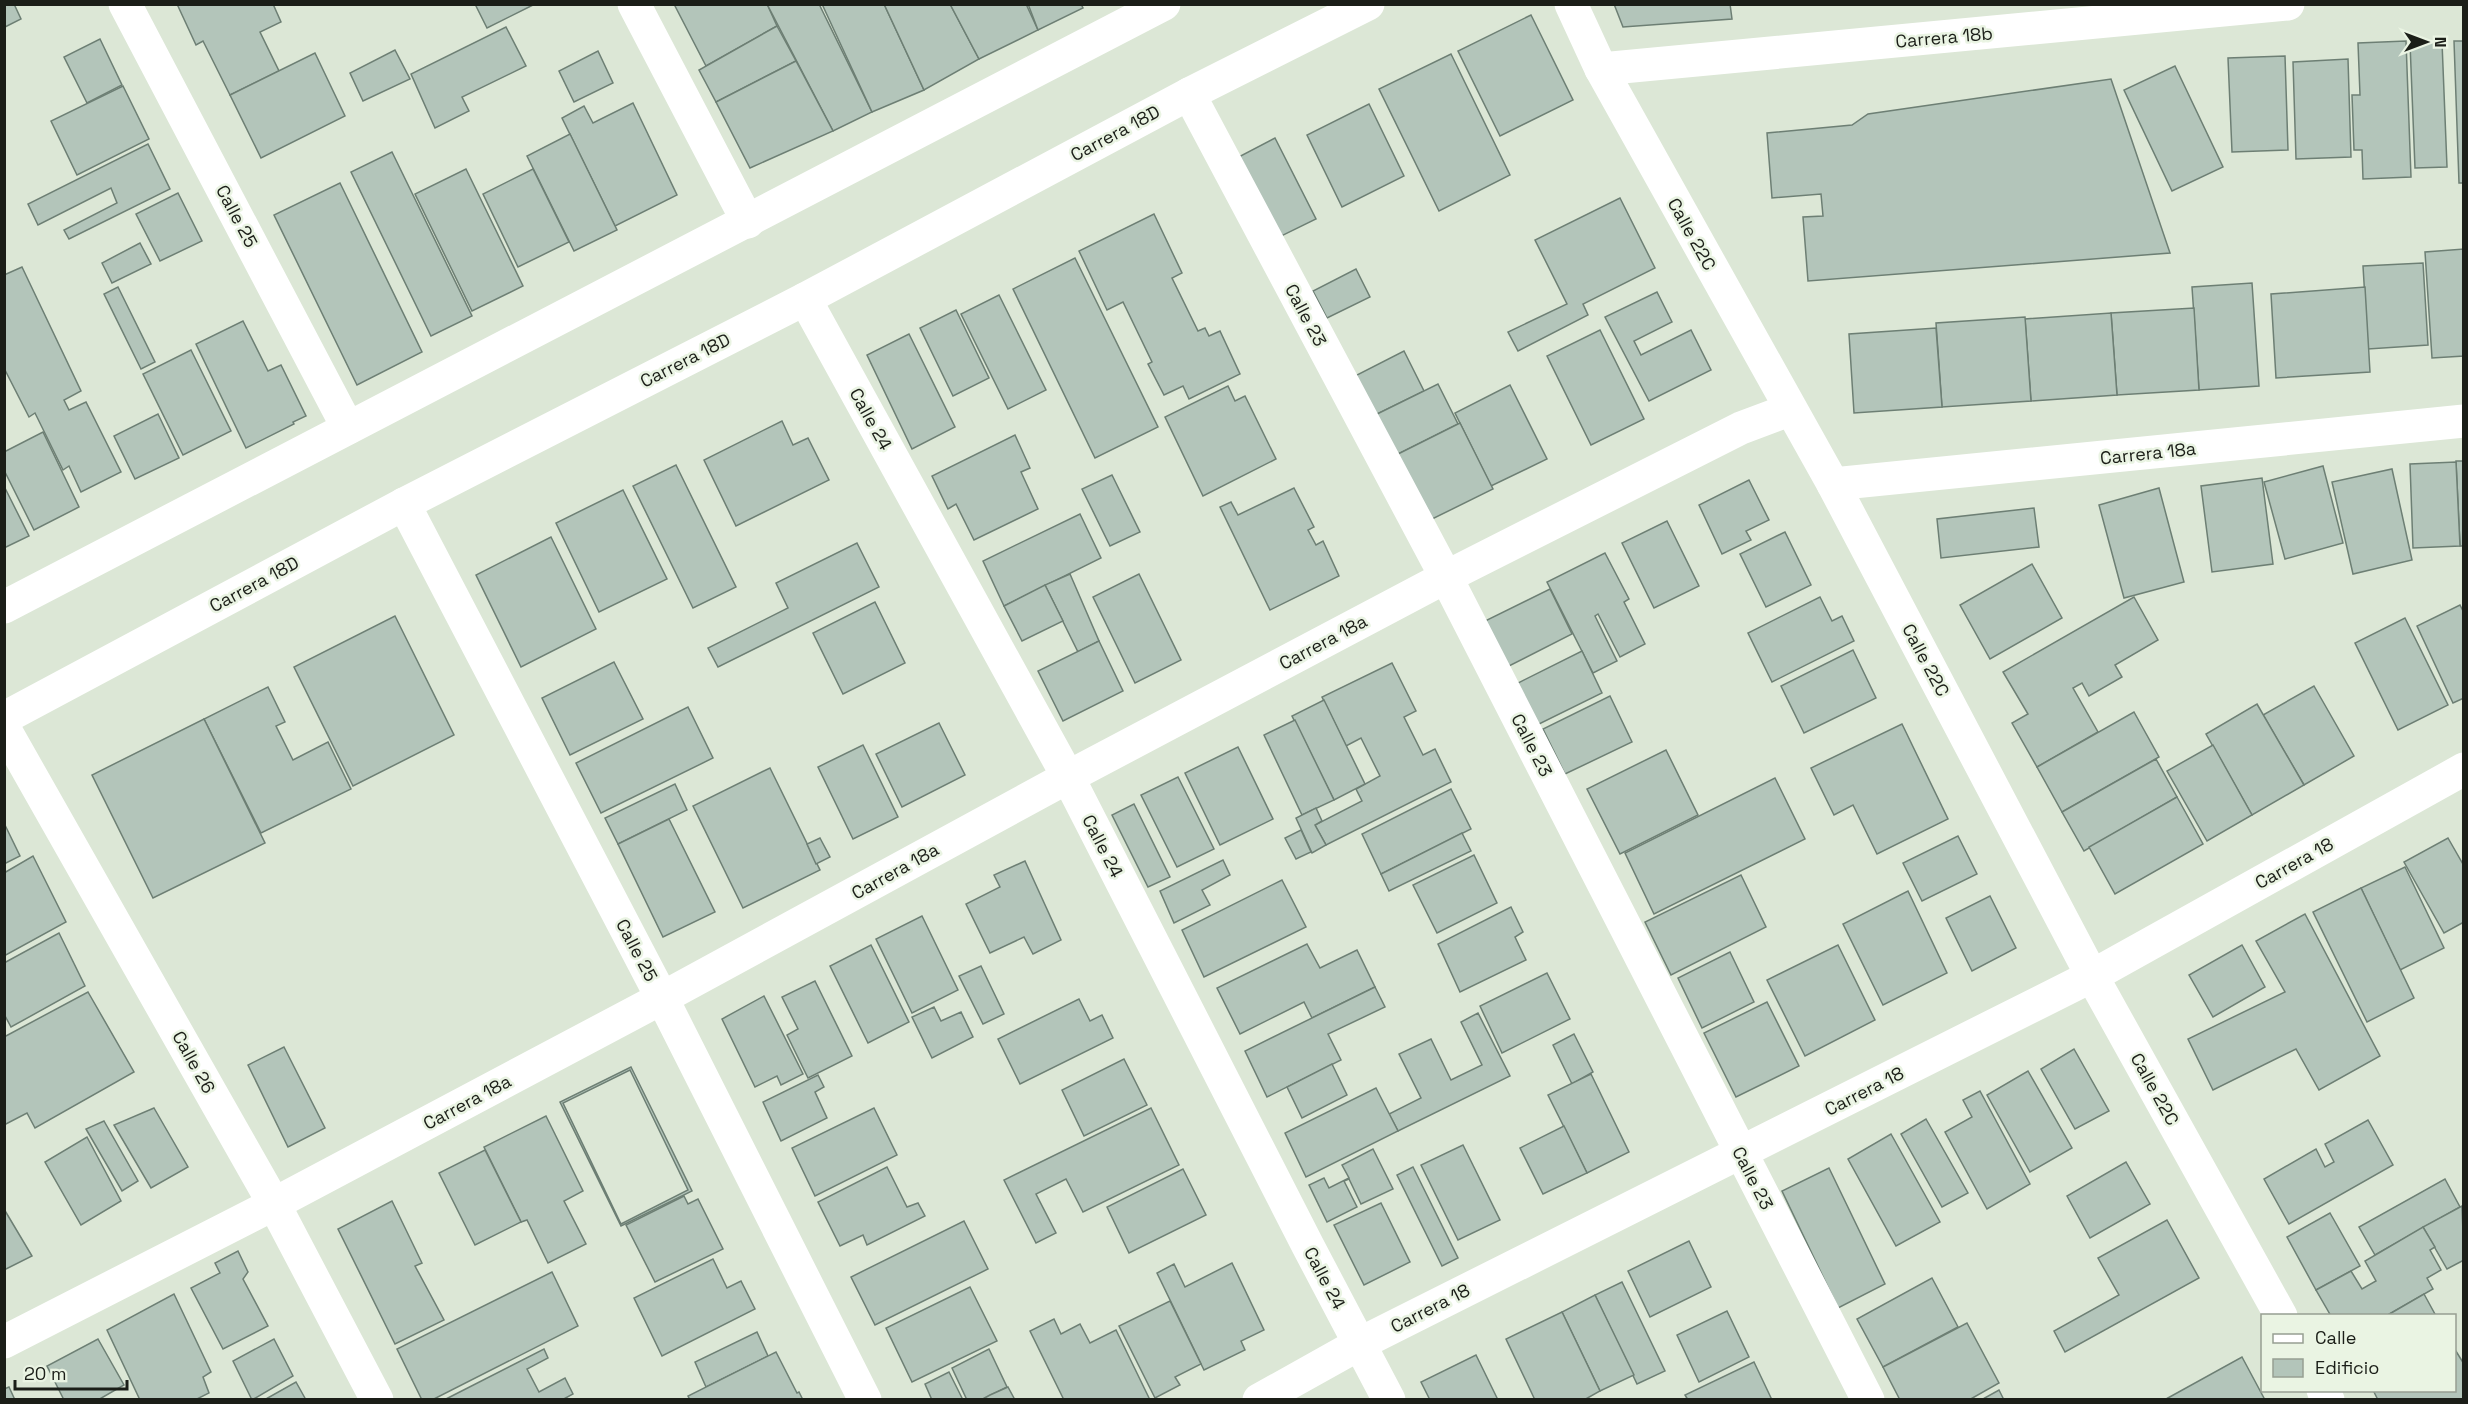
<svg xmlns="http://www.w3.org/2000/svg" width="2468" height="1404" font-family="'Space Grotesk',sans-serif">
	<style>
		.building { fill: #b3c5ba; stroke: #6d7f74; stroke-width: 1.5; fill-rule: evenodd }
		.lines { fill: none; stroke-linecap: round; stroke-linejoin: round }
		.street { stroke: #fff; stroke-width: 33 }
		.primary { stroke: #fff; stroke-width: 33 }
		.labels { text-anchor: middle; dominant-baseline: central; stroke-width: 5; stroke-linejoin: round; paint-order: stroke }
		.street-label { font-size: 18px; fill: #1b1e18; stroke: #eaf4e3 }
	</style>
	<rect width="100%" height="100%" fill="#dce7d6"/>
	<g class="building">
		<path d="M4,4H14L21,19L5,27Z"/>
		<path d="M177,4H273L281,22L260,32L279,71L230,95L203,41L196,45Z"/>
		<path d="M475,4H535L487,28Z"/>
		<path d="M674,4H767L777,26L706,66Z"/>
		<path d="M767,4H819L872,112L833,131Z"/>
		<path d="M822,4H884L924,90L872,112Z"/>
		<path d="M884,4H950L979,59L924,90Z"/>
		<path d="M950,4H1026L1038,30L979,59Z"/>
		<path d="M1028,4H1081L1083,8L1038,30Z"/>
		<path d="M1614,4H1730L1732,19L1623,27Z"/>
		<path d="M1531,15L1573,100L1500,136L1458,51Z"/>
		<path d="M777,26L796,61L716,102L699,70Z"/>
		<path d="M506,27L526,66L462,97L469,111L435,128L411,74Z"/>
		<path d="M100,39L122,85L87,103L64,57Z"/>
		<path d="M2406,41L2411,177L2363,179L2362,150H2354L2352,95H2360L2358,43Z"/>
		<path d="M2454,41H2464V183H2459Z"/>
		<path d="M2442,42L2447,167L2415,168L2410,43Z"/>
		<path d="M395,50L410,79L363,101L350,73Z"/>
		<path d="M598,51L613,83L574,102L559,71Z"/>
		<path d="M315,53L345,116L261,158L230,95Z"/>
		<path d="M1451,54L1510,175L1439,211L1379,89Z"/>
		<path d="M2285,56L2288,150L2232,152L2228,58Z"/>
		<path d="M2348,59L2351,157L2296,159L2293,62Z"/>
		<path d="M796,61L833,131L750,168L716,102Z"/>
		<path d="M2175,66L2223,167L2172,191L2124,90Z"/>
		<path d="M2111,79L2170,253L1808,281L1803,217L1823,216L1821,194L1772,198L1767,133L1852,125L1868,114Z"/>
		<path d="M123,86L149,139L77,175L51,121Z"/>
		<path d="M633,103L677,195L615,226L562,118L584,106L593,123Z"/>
		<path d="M1369,104L1404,176L1342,207L1307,135Z"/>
		<path d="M570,134L617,230L574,251L527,156Z"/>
		<path d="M1275,138L1316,219L1269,242L1229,162Z"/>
		<path d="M148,144L170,189L69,239L64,230L117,203L111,188L38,225L28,204Z"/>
		<path d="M392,152L472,316L431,336L351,172Z"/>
		<path d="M466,169L523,286L472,311L415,194Z"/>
		<path d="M533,169L569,242L518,267L483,194Z"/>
		<path d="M340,183L422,352L357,385L274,215Z"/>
		<path d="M178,193L202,241L160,261L136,214Z"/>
		<path d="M1620,198L1655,268L1583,304L1588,315L1518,351L1508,332L1567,304L1535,240Z"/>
		<path d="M1154,214L1182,273L1172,278L1198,331L1205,328L1209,336L1220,331L1240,374L1189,399L1183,386L1164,395L1148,364L1152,362L1123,302L1107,310L1079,251Z"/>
		<path d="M140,243L151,264L112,283L102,263Z"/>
		<path d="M2464,249V356L2432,358L2425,252Z"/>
		<path d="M1075,258L1158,427L1095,458L1013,289Z"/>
		<path d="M2423,263L2428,345L2368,349L2363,266Z"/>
		<path d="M22,267L81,391L64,400L69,410L86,402L121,472L81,492L69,466L63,470L35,413L29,417L4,368V275Z"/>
		<path d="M1356,269L1370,297L1327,318L1313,291Z"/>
		<path d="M2252,283L2259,386L2199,390L2192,287Z"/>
		<path d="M118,287L155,362L141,369L104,294Z"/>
		<path d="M2365,287L2370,372L2276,378L2271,294Z"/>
		<path d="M1657,292L1672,322L1634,341L1641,355L1691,330L1711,370L1649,401L1605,317Z"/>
		<path d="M999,295L1046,390L1008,409L961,314Z"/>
		<path d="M2194,308L2199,390L2117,395L2111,313Z"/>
		<path d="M956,310L989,378L953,396L920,328Z"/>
		<path d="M2111,313L2117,395L2031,401L2025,319Z"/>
		<path d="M2025,317L2031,401L1942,407L1936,323Z"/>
		<path d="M243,321L268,371L281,365L306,416L293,422L294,424L246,448L196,344Z"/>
		<path d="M1936,328L1942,407L1854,413L1849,334Z"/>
		<path d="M1600,330L1644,419L1591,445L1547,356Z"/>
		<path d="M909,334L955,427L912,449L867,355Z"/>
		<path d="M191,350L231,431L183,455L143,374Z"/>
		<path d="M1404,351L1424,391L1373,416L1353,377Z"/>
		<path d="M1438,384L1458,424L1392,457L1373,416Z"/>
		<path d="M1510,385L1547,459L1491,486L1455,413Z"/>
		<path d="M1228,386L1235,401L1245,396L1276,459L1203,496L1165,417Z"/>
		<path d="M158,414L179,458L135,479L114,436Z"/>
		<path d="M782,421L793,445L808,438L829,480L736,526L704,460Z"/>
		<path d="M1460,423L1493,489L1424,523L1392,457Z"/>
		<path d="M43,432L79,507L34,530L4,470V452Z"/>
		<path d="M1015,435L1030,468L1021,472L1038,509L974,540L956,504L948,509L932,476Z"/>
		<path d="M2456,461H2464V546H2460Z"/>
		<path d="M2456,462L2460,546L2413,548L2410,464Z"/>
		<path d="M676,465L736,587L693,608L633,486Z"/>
		<path d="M2323,466L2343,543L2285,559L2264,482Z"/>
		<path d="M2392,469L2412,560L2353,574L2332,482Z"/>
		<path d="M1112,475L1140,532L1110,546L1082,489Z"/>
		<path d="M2262,478L2273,564L2212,572L2201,486Z"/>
		<path d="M1749,480L1769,520L1746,531L1751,540L1722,554L1699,505Z"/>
		<path d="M4,486L29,536L4,548Z"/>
		<path d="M1294,488L1314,527L1308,530L1316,545L1323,541L1339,576L1270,610L1220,507L1231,502L1238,515Z"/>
		<path d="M2159,488L2184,582L2124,598L2099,505Z"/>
		<path d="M623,490L667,579L599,612L556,523Z"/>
		<path d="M2034,508L2039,547L1941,558L1937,519Z"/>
		<path d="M1080,514L1101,558L1004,606L983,561Z"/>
		<path d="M1667,521L1699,586L1654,608L1622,543Z"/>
		<path d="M1785,532L1811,585L1766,607L1740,554Z"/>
		<path d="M551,537L596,629L521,667L476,575Z"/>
		<path d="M857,543L879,587L718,667L708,648L788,608L776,583Z"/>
		<path d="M1605,553L1629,599L1624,602L1645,644L1620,657L1598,614L1595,616L1617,661L1593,673L1547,582Z"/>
		<path d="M2032,564L2062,618L1990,659L1960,605Z"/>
		<path d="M1070,574L1099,641L1078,652L1045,585Z"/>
		<path d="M1139,574L1181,660L1135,683L1093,597Z"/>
		<path d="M1045,585L1063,621L1022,641L1004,606Z"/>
		<path d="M1550,589L1572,634L1507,667L1485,621Z"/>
		<path d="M1820,597L1832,621L1842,616L1854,641L1772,682L1748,633Z"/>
		<path d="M2134,597L2158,640L2115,665L2122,677L2089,696L2082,683L2073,688L2098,732L2037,767L2012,723L2028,714L2003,672Z"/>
		<path d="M875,602L905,663L843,694L813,633Z"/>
		<path d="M2460,605L2464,613V698L2453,703L2417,626Z"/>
		<path d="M395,616L454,735L353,786L294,667Z"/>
		<path d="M2405,618L2448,705L2398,730L2355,643Z"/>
		<path d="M1099,641L1123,691L1063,721L1038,671Z"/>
		<path d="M1853,650L1876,698L1804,733L1781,686Z"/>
		<path d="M1582,651L1602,693L1537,725L1516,684Z"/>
		<path d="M614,662L643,719L570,755L542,698Z"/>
		<path d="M1392,663L1416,711L1404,717L1423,755L1435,749L1451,782L1326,845L1315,825L1362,801L1356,789L1380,776L1361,738L1346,746L1322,697Z"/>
		<path d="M2314,686L2354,756L2304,785L2263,715Z"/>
		<path d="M268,687L285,722L276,726L293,760L328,742L351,789L261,833L204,719Z"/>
		<path d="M1610,696L1632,742L1565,774L1543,729Z"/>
		<path d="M1324,700L1365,784L1334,800L1292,716Z"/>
		<path d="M2257,704L2304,785L2252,815L2206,734Z"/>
		<path d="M688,707L713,758L601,813L576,763Z"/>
		<path d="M2134,712L2159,757L2062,812L2037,767Z"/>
		<path d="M204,719L265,843L153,898L92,775Z"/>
		<path d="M1295,720L1334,800L1302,815L1264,735Z"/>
		<path d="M939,723L965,775L902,807L876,754Z"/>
		<path d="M1902,724L1948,819L1877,854L1853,805L1834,815L1811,768Z"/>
		<path d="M863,745L898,817L853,839L818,767Z"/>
		<path d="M2213,745L2252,815L2207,841L2167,771Z"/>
		<path d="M1238,747L1273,819L1220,845L1185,773Z"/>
		<path d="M1666,750L1698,815L1620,854L1587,789Z"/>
		<path d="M2156,759L2177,797L2084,851L2062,812Z"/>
		<path d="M770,768L820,870L743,908L693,806Z"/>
		<path d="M1178,777L1214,849L1177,867L1141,795Z"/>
		<path d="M1775,778L1805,839L1654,914L1625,853Z"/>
		<path d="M675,784L687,810L618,844L605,818Z"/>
		<path d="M1451,789L1471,829L1381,874L1362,834Z"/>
		<path d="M2177,797L2203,844L2115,894L2089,847Z"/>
		<path d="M1134,804L1170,877L1148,887L1112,815Z"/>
		<path d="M1316,808L1322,821L1315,825L1326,845L1312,853L1296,818Z"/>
		<path d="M669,819L715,912L663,937L618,844Z"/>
		<path d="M4,823L20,856L4,864Z"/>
		<path d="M1301,830L1311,852L1296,859L1285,838Z"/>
		<path d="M1462,833L1471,851L1389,891L1381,874Z"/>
		<path d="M1958,836L1977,874L1922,901L1903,863Z"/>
		<path d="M820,838L830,857L816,864L807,844Z"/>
		<path d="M2448,838L2464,866V922L2444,933L2404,862Z"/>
		<path d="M1474,855L1497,903L1437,933L1413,885Z"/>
		<path d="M33,856L66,922L4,956V873Z"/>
		<path d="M1223,860L1230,875L1202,890L1210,905L1174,923L1160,891Z"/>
		<path d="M1025,861L1061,940L1033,954L1024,937L990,953L966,904L1000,887L994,875Z"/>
		<path d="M2405,867L2444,948L2400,970L2361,888Z"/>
		<path d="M1741,875L1766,927L1671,975L1645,922Z"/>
		<path d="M1282,880L1306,927L1204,977L1182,930Z"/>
		<path d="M2361,888L2414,998L2367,1022L2313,912Z"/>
		<path d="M1908,891L1947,973L1883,1005L1843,924Z"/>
		<path d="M1990,896L2016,948L1972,971L1946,918Z"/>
		<path d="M1511,907L1523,932L1515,937L1526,960L1460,992L1438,944Z"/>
		<path d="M2305,914L2380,1056L2319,1090L2296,1049L2213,1090L2188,1039L2285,992L2256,941Z"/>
		<path d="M922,916L958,990L912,1013L876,939Z"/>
		<path d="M59,933L85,986L11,1027L4,1014V963Z"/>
		<path d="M1307,944L1320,968L1357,950L1375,987L1312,1018L1304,1002L1240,1034L1217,988Z"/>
		<path d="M871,945L909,1022L868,1043L830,966Z"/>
		<path d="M1838,945L1875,1020L1805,1056L1767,980Z"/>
		<path d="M2242,945L2265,987L2213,1017L2189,975Z"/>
		<path d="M1730,952L1754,1002L1702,1028L1678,978Z"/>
		<path d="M981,966L1004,1014L983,1024L959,976Z"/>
		<path d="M1547,973L1570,1019L1502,1053L1480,1006Z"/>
		<path d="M815,981L852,1056L808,1078L787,1035L798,1029L782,997Z"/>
		<path d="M1375,987L1385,1007L1328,1034L1341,1060L1267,1097L1245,1051Z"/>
		<path d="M88,992L134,1072L35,1128L27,1113L4,1125V1037Z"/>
		<path d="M764,996L803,1074L781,1085L777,1076L755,1087L722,1019Z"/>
		<path d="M1079,999L1090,1021L1102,1015L1113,1038L1020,1084L998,1039Z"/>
		<path d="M1767,1002L1799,1066L1736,1097L1704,1033Z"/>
		<path d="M934,1007L941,1021L961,1012L973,1037L932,1058L912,1017Z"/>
		<path d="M1478,1013L1510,1076L1398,1131L1389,1114L1421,1098L1399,1054L1431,1039L1451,1080L1482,1065L1461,1022Z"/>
		<path d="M1574,1034L1593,1072L1572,1084L1553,1045Z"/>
		<path d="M284,1047L325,1128L288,1147L248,1065Z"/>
		<path d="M2074,1049L2109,1111L2075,1129L2041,1069Z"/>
		<path d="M1124,1059L1147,1105L1084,1136L1062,1090Z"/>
		<path d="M1332,1064L1347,1095L1302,1118L1287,1087Z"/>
		<path d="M631,1067L692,1191L621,1226L560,1102ZM630,1070L688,1190L621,1224L563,1103Z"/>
		<path d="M2028,1071L2072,1148L2030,1172L1987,1095Z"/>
		<path d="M1591,1074L1629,1152L1587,1173L1548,1095Z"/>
		<path d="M818,1075L824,1087L815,1092L827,1118L781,1141L763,1102Z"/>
		<path d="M1376,1088L1398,1131L1306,1177L1285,1133Z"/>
		<path d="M1980,1091L2030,1184L1987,1209L1945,1132L1972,1117L1963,1100Z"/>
		<path d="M154,1108L188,1167L151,1188L114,1125Z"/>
		<path d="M874,1108L897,1155L815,1196L792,1148Z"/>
		<path d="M1151,1108L1179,1165L1083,1212L1066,1179L1036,1194L1056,1233L1036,1243L1004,1180Z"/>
		<path d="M546,1116L583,1191L564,1201L586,1244L548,1263L527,1220L521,1222L484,1147Z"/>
		<path d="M1926,1119L1968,1193L1942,1207L1901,1134Z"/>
		<path d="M2368,1120L2393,1165L2289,1224L2264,1179L2316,1149L2325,1167L2334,1162L2325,1144Z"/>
		<path d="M104,1121L138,1181L122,1191L86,1129Z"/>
		<path d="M1564,1126L1587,1173L1543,1194L1520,1148Z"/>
		<path d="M1891,1134L1940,1222L1896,1246L1848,1159Z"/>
		<path d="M87,1137L121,1201L81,1225L45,1162Z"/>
		<path d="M1463,1145L1500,1220L1458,1240L1421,1165Z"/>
		<path d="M1373,1149L1393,1189L1361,1204L1349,1179L1344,1181L1357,1207L1327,1222L1309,1185L1324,1178L1329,1188L1349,1178L1342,1165Z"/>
		<path d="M485,1150L521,1222L475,1245L439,1173Z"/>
		<path d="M2126,1162L2150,1204L2090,1238L2067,1196Z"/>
		<path d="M887,1167L907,1207L918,1203L925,1216L867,1245L863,1235L840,1246L818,1202Z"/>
		<path d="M1413,1167L1458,1258L1442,1266L1397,1175Z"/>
		<path d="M1829,1168L1885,1284L1838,1308L1782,1191Z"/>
		<path d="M1183,1169L1206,1215L1129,1253L1107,1207Z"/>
		<path d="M2445,1179L2460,1207L2375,1255L2359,1227Z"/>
		<path d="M684,1196L688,1204L698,1199L723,1249L655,1282L626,1225Z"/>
		<path d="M392,1201L422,1263L415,1266L444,1320L395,1344L338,1229Z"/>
		<path d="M1381,1203L1410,1262L1364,1285L1334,1225Z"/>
		<path d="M2462,1206L2464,1260L2447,1269L2423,1227Z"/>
		<path d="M4,1209L32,1256L4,1270Z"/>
		<path d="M2330,1213L2360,1266L2316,1290L2287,1237Z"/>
		<path d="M2167,1220L2199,1278L2065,1352L2054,1331L2119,1295L2098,1258Z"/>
		<path d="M964,1221L988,1269L875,1325L851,1277Z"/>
		<path d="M2423,1227L2435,1247L2430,1250L2441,1270L2427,1278L2433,1289L2386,1316H2331L2316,1290L2351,1271L2362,1289L2376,1281L2365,1261Z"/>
		<path d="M1689,1241L1711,1287L1650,1317L1628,1271Z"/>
		<path d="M238,1251L248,1272L243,1279L268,1326L223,1349L191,1288L220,1273L215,1263Z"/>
		<path d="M713,1259L727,1288L741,1281L755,1309L662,1356L634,1298Z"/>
		<path d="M1232,1263L1264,1330L1241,1341L1245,1350L1204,1370L1157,1273L1174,1264L1185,1287Z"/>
		<path d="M552,1272L578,1326L432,1400H422L397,1349Z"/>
		<path d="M1932,1278L1958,1327L1883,1367L1857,1319Z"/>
		<path d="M1622,1282L1665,1371L1637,1384L1595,1295Z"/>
		<path d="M970,1287L997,1341L912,1382L886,1328Z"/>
		<path d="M174,1294L211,1372L203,1377L209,1393L195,1400H140L107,1330Z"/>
		<path d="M2424,1294L2436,1316H2386Z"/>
		<path d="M1595,1295L1634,1375L1600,1391L1562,1312Z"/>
		<path d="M1170,1301L1201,1364L1175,1377L1180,1385L1155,1398L1119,1326Z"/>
		<path d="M1727,1311L1749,1357L1699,1382L1677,1335Z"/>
		<path d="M1562,1312L1600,1391L1584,1400H1535L1506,1339Z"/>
		<path d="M1054,1319L1061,1334L1080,1324L1090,1343L1116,1330L1150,1400H1064L1030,1331Z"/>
		<path d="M1967,1323L1999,1383L1969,1400H1900L1883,1367Z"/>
		<path d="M757,1332L768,1356L706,1387L695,1362Z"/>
		<path d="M98,1339L124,1385L98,1400H64L47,1366Z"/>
		<path d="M274,1339L293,1376L252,1400L233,1361Z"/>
		<path d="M2454,1348L2464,1364V1400H2378L2373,1390H2454Z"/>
		<path d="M544,1349L548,1358L527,1369L539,1392L565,1378L573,1394L562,1400H444Z"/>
		<path d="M989,1349L1007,1387L981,1400H967L952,1368Z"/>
		<path d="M776,1352L797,1393L799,1392L803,1400H690L688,1396Z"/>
		<path d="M1476,1355L1498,1400H1430L1421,1382Z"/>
		<path d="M2242,1357L2265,1400H2166V1399Z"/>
		<path d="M1754,1362L1772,1400H1688L1685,1395Z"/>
		<path d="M949,1372L963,1400H932L925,1384Z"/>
		<path d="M296,1382L306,1400H264Z"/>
		<path d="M9,1387L15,1400H4V1389Z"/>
		<path d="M1008,1387L1015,1400H981L990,1395Z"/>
		<path d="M1999,1390L2004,1400H1981Z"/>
	</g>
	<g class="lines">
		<g class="street">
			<path d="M125,4L348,428"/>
			<path d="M634,4L748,222"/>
			<path d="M1571,4L1601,69L1833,484L2092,976L2281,1316"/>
			<path d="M1601,69L2288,4"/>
			<path d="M1189,94L1446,577L1868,1400"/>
			<path d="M805,299L1068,777L1308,1246L1389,1400"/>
			<path d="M1833,484L2464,421"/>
			<path d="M404,504L662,998L865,1400"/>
			<path d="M4,728L274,1204L377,1400"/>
			<path d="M4,1342L274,1204L662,998L1068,777L1446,577L1741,428L1789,410"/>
			<path d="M2323,1390L2328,1400"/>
			<path d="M1259,1400L1361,1343L2092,976L2464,769"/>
		</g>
		<g class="primary">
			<path d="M4,607L1164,4"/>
			<path d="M4,718L404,504L805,299L1189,94L1368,4"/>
		</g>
	</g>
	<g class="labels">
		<g class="street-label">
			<text transform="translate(1944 37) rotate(-5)">Carrera 18b</text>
			<text transform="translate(1115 133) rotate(-28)">Carrera 18D</text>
			<text transform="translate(237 216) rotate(62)">Calle 25</text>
			<text transform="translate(1692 234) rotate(61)">Calle 22C</text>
			<text transform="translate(1306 315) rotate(62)">Calle 23</text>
			<text transform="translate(685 360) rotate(-27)">Carrera 18D</text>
			<text transform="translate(871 419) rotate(61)">Calle 24</text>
			<text transform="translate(2148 453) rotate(-6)">Carrera 18a</text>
			<text transform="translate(254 584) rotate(-28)">Carrera 18D</text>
			<text transform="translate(1323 642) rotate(-28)">Carrera 18a</text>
			<text transform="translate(1926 660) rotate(62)">Calle 22C</text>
			<text transform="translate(1532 745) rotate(63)">Calle 23</text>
			<text transform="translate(1103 846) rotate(63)">Calle 24</text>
			<text transform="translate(2294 863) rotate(-29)">Carrera 18</text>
			<text transform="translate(895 871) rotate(-29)">Carrera 18a</text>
			<text transform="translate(637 950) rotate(62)">Calle 25</text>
			<text transform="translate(194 1062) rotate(61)">Calle 26</text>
			<text transform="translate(2155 1089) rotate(61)">Calle 22C</text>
			<text transform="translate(1864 1091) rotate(-27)">Carrera 18</text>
			<text transform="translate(467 1102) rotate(-28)">Carrera 18a</text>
			<text transform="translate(1753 1178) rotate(63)">Calle 23</text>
			<text transform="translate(1325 1278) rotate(62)">Calle 24</text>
			<text transform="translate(1430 1308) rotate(-27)">Carrera 18</text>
		</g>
	</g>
	<rect width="2468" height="1404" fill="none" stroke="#1b1e18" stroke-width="12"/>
	<rect x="2261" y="1314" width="195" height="78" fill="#eaf4e3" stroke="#979e92" stroke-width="1.5"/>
	<rect x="2273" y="1334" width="30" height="9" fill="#ffffff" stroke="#979e92" stroke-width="1.5"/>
	<text x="2315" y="1344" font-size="18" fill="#1b1e18">Calle</text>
	<rect x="2273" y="1359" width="30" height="18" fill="#b3c5ba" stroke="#979e92" stroke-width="1.5"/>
	<text x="2315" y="1374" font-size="18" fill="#1b1e18">Edificio</text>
	<g transform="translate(2426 42) rotate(90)" stroke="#eaf4e3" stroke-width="4.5" paint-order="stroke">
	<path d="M0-4.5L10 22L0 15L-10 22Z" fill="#1b1e18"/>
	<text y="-9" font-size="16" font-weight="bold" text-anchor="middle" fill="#1b1e18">N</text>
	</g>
	<path d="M15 1380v9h112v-9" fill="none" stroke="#1b1e18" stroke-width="3"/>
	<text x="24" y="1380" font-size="18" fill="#1b1e18" stroke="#eaf4e3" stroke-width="4.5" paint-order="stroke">20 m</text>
</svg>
